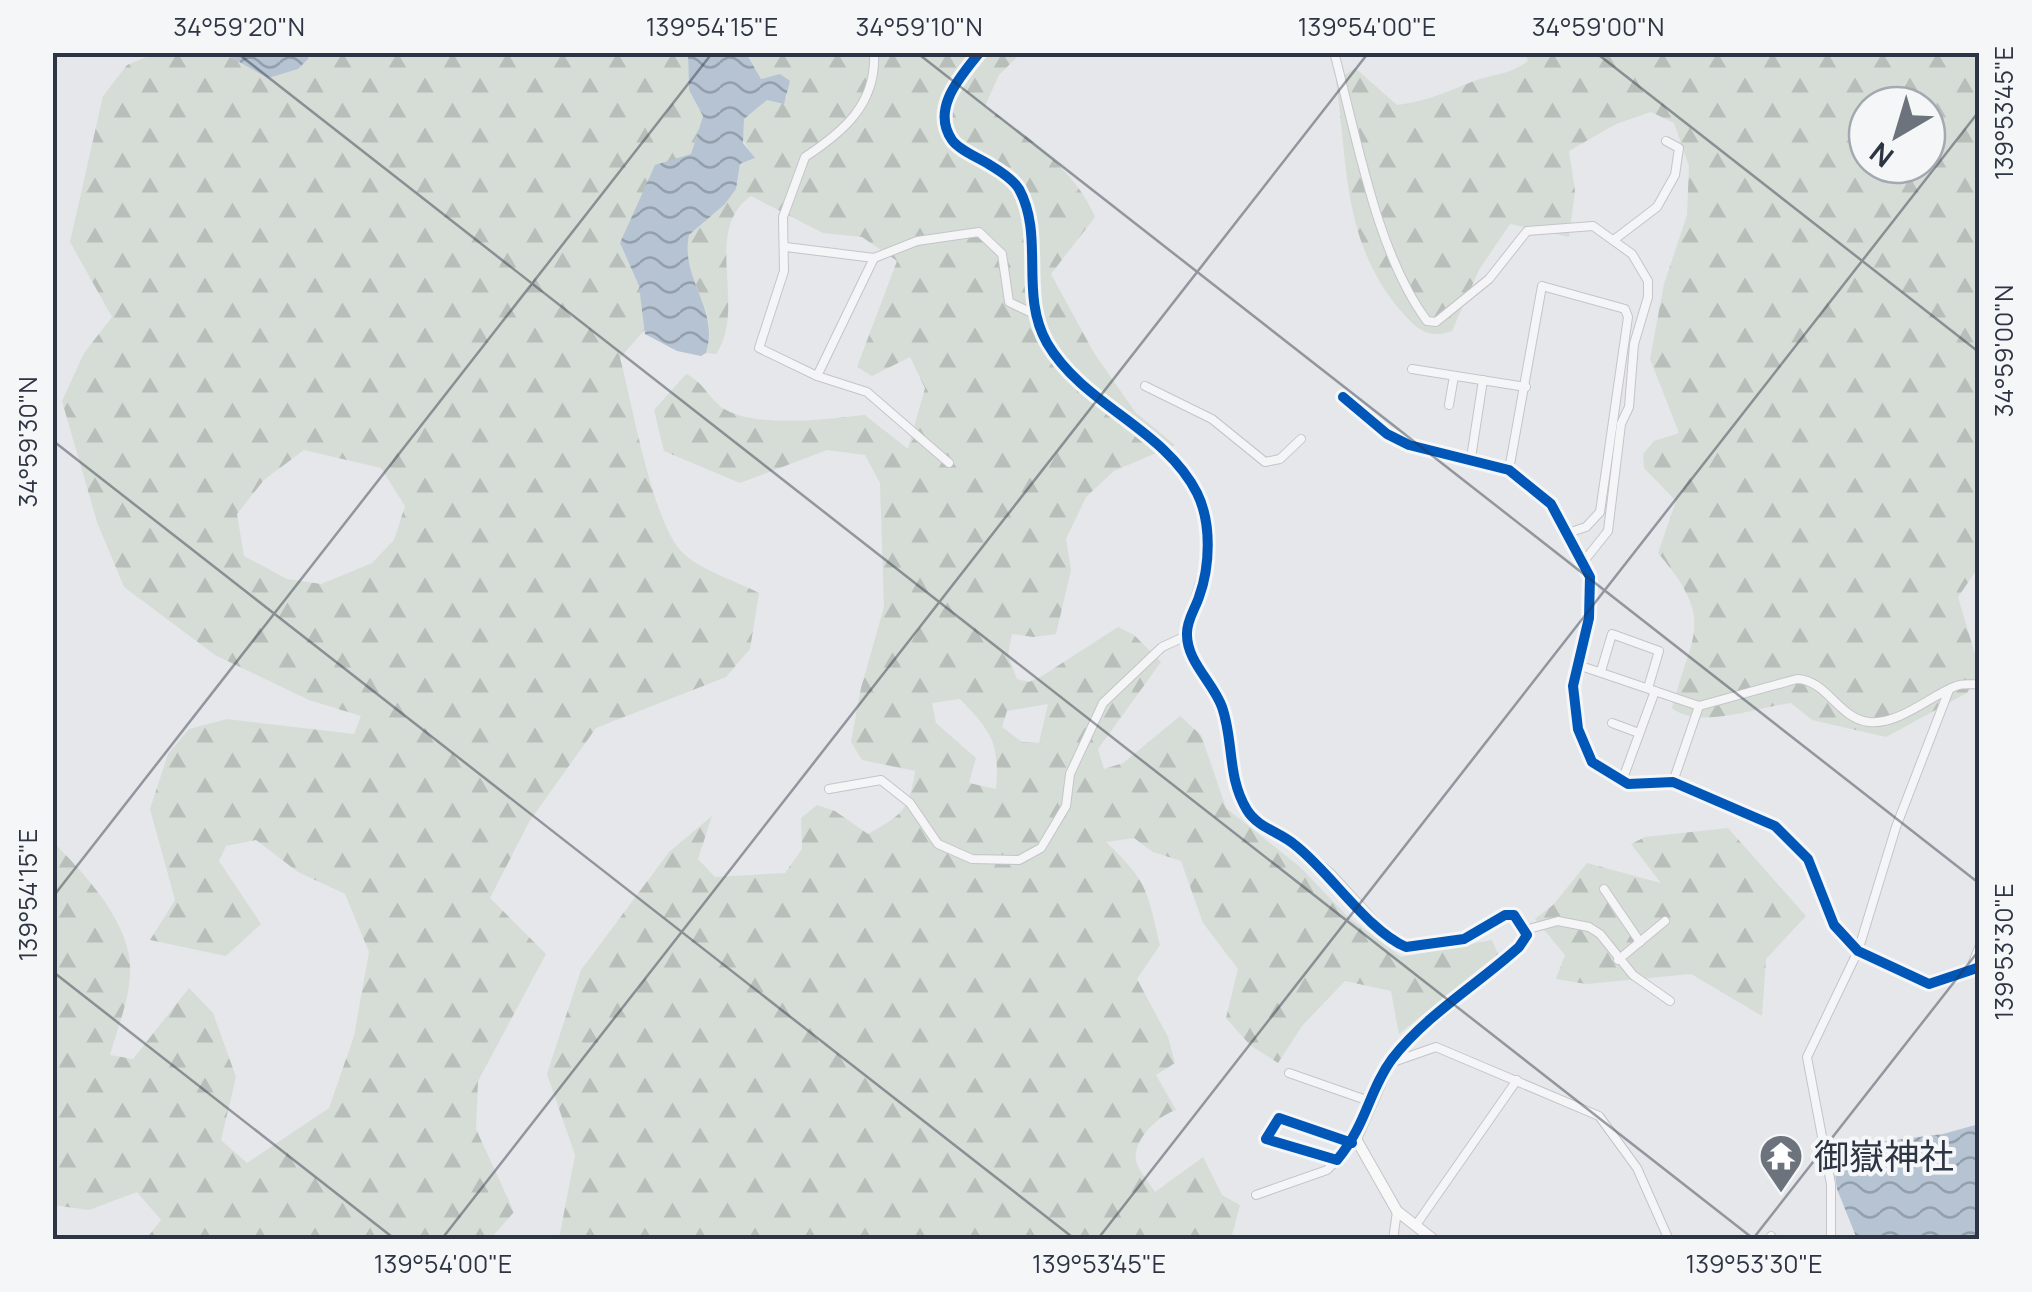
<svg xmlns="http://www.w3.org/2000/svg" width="2032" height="1292" font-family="Manrope,'Noto Sans JP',sans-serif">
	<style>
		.forest { fill: url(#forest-firs); fill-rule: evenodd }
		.water { fill: url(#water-waves) }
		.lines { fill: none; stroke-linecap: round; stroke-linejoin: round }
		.street-casing { stroke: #c3c5c8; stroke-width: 10 }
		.secondary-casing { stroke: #c3c5c8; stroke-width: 12 }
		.street { stroke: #f5f5f7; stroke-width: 8 }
		.secondary { stroke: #f8f8f8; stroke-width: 10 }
		.cycleway-casing { stroke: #f4f6f8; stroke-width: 16 }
		.cycleway { stroke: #0057b8; stroke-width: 10 }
		.ticks { fill: none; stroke: #2d3443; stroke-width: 2.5; stroke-opacity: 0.45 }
		.labels { text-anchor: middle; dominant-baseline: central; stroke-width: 8; stroke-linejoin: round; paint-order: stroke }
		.poi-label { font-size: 35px; fill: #2d3443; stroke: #f4f6f8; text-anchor: start }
		.neatline { fill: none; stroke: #2d3443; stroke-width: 4 }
		.ticks-label { font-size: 25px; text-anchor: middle; fill: #2d3443 }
	</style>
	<defs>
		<pattern id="forest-firs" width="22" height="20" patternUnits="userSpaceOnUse" patternTransform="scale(2.5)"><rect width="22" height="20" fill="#d6ddd6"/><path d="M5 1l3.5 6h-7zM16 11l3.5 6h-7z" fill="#b8beb9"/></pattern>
		<pattern id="water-waves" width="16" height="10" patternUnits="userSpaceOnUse" patternTransform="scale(2.5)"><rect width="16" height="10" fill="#b6c3d2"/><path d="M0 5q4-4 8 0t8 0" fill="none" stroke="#949fac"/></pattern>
	</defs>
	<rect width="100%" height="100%" fill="#e5e7ea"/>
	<g class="forest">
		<path d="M156,53H223L269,78L309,58L303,53H688L689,90L703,116L691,155L620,243L639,286L647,327L620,358C632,402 653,527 684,554C703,571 736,581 759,593L750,649L726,677L596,728L529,822L490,898L546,954L478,1081L476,1129L514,1212L490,1239H146L161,1220L137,1192L89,1210L53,1205L52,841C82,871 127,918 130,964C132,994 118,1026 110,1055L133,1059L189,988L213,1013L236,1077L221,1140L247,1163L329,1108L354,1036L369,952L345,894L298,872L256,840L226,846L219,861L261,924L226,956L150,940L175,900L150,809L168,754L189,729L227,719L354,734L361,716L309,700L215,655L124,587L97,522L62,401L84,353L112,317L70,242L103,96L127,65ZM304,450L381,468L405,506L394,540L372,563L321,584L287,579L244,556L237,514L264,480Z"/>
		<path d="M746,53H1021L999,75L985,106C1025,133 1077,172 1095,217L1051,274L1094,353L1136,413L1175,445L1114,471L1086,497L1066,539L1071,570L1056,634L1033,637L1012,634L1008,655L1017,679L1029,682L1042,676L1118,627L1134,635L1161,662L1098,749L1104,769L1123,763L1180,716L1201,735L1226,808L1300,867L1347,916L1401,957L1492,940L1498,954L1399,1034L1391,991L1345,981L1302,1026L1278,1063L1250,1045L1226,1018L1238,969L1203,923L1181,861L1153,852L1134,838L1106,842C1147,881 1147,889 1160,945L1137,979L1168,1037L1175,1063L1156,1075L1176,1110C1159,1115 1129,1142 1137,1164C1141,1173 1149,1183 1155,1192L1203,1157L1222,1195L1240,1205L1231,1239H559L575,1155L547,1074L581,970L669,852L712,816L698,859L715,877L785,873L802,849L801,818L817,805L835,811L868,834C903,814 909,811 915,771L862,760L851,742L861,688L884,607L880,483L865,455L827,450L740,483L664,451L654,410L686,374C704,382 710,401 726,410C759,428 829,419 865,415L908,449L925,388L910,357L872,376L857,367L897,261L862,237L823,233L751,196C701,231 748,307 716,354L706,353C721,307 680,282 689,235L725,204L736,189L740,164L754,159L742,138L744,119L767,100L787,97V87L774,76L761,79ZM960,699C991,731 1000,743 996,789L969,783L976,758L936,723L932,703ZM1048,704L1039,743L1022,742L1002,727L1007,711Z"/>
		<path d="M1525,53H1979L1980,565L1958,597L1980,671L1967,693L1886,737L1812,720L1791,703C1758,707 1699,730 1672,708C1692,632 1716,621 1658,553L1676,501L1644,468L1643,454L1654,441L1679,433L1650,359L1664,284L1687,215L1689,166L1674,123L1651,112L1616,124L1569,151L1575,191L1569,237L1510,224L1479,270L1452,331C1427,340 1416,328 1400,310C1342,241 1348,164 1336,81L1355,68L1397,105C1435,100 1450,89 1483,78C1501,73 1512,73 1528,61ZM1867,105H1927V165H1867Z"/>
		<path d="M1728,828L1806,916L1766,959L1762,1016L1691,974L1586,984L1556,979L1565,955L1535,919L1553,905L1587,863L1661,883L1631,844L1645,837Z"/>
	</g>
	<g class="water">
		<path d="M223,53H303L309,58L298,69L268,78Z"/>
		<path d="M688,53H746L761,79L780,74L790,81L784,104L767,100L744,119L743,143L755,158L740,164L736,189L725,204L689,235C680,280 720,308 706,353L701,356L677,351L645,334L639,286L620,243L655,165L691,154L703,116L689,90Z"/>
		<path d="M1979,1124V1239H1857L1837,1189L1834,1167L1860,1166L1868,1161L1871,1143L1943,1134Z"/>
	</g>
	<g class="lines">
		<defs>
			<g id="street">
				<path d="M874,52C877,104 843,132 805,157L783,217L784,271L759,348L817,376L867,392L949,463"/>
				<path d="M1334,52C1357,137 1376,252 1427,321L1436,322L1489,279L1527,231L1593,226L1632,254L1648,281V297L1634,344L1629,407L1621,424L1608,531L1584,561"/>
				<path d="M1615,239L1657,207L1675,175L1679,148L1666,141"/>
				<path d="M786,247L874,258L917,241L979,232L1002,254L1009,302L1036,315"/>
				<path d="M1412,369L1526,387"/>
				<path d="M817,376L874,258"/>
				<path d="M1145,386L1212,419L1265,462L1280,459L1301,439"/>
				<path d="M1343,397L1387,434L1409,445L1509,470L1551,504L1590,577L1589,618L1573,686L1578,729L1592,762L1628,784L1673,782L1775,826L1808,859L1834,925L1858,951L1929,984L1980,967"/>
				<path d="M1449,405L1454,376"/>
				<path d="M1471,458L1483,380"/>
				<path d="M1509,470L1542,286L1625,309L1628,317L1600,512L1586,527L1568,533"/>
				<path d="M1578,665L1699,706L1797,679C1827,680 1839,719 1869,722C1899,725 1930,696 1956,686C1963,683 1972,685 1980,684"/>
				<path d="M1601,671L1612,634L1659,651L1648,688"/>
				<path d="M1612,723L1639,733"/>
				<path d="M1622,781L1655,691"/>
				<path d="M1673,782L1699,706"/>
				<path d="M829,789L881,780L910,803L938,844L972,859L1019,860L1041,848L1066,806L1070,774L1103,703L1162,647L1186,636C1194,584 1222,553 1198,496C1171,433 1084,402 1048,344C1018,296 1044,239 1019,189C1014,179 1000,172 990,165C980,158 960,150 952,140C930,109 962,75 980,52"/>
				<path d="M1604,889L1640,942"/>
				<path d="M1525,930L1558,921L1589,927L1600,934L1633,975L1670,1001"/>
				<path d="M1618,960L1665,921"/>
				<path d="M1970,970L1980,945"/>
				<path d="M1393,1062L1436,1047L1599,1116L1637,1168L1669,1240"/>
				<path d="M1289,1073L1372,1102"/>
				<path d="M1352,1143L1279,1118L1266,1139L1332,1161L1337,1160L1356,1139"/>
				<path d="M1256,1195L1327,1170L1337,1160"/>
				<path d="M1416,1225L1517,1080"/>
				<path d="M1771,1236L1773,1240"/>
				<path d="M1393,1240L1397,1211"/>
				<path d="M1831,1240V1184L1807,1057L1858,951L1896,827L1949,690"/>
			</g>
			<path id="secondary" d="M1186,636L1194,660L1223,708L1237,791L1249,815L1291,841L1330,874L1383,932L1406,947L1464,939L1505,915H1514L1527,935L1519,947L1404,1044L1389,1064L1356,1139L1397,1211L1434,1240"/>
		</defs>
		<use href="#street" class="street-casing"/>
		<use href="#secondary" class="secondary-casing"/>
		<use href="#street" class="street"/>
		<use href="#secondary" class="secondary"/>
		<defs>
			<g id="cycleway">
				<path d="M980,52C962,75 930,108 952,140C959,150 979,158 990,165C1000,171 1013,179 1019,189C1045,237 1019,294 1047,343C1083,405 1165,429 1197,493C1212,523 1210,567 1199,597C1195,609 1187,620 1187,633C1186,661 1213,682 1222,707C1234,741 1227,778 1247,810C1258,828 1280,832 1295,845C1330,872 1368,931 1406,947L1464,939L1505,915H1514L1527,935L1519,947C1478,984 1426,1015 1392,1059C1369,1090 1367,1124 1337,1160L1266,1139L1279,1118L1352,1143"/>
				<path d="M1343,397L1387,434L1409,445L1509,470L1551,504L1590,577L1589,618L1573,686L1578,729L1592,762L1628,784L1673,782L1775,826L1808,859L1834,925L1858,951L1929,984L1980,967"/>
			</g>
		</defs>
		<use href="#cycleway" class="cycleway-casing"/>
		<use href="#cycleway" class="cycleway"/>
	</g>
	<path class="ticks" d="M236,52L1755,1240M916,52L1980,884M1595,52L1980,353M52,60L58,52M52,440L1076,1240M52,898L713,52M52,971L396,1240M441,1240L1369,52M1097,1240L1980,110M1752,1240L1980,949"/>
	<defs>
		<symbol id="temple-pin" viewBox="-11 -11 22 30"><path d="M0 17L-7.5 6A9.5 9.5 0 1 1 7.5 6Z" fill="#6d737d" stroke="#f4f6f8"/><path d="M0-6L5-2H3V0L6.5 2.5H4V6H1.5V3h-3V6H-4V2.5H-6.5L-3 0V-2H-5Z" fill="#fff"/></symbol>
	</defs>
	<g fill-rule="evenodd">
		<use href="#temple-pin" x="1756" y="1131" width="50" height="68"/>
	</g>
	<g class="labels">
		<g class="poi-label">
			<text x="1814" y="1156">御嶽神社</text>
		</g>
	</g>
	<rect width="2032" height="1292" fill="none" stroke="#f4f6f8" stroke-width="110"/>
	<g transform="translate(1897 135) rotate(218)"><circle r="48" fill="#f4f6f8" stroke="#a4a8b0" stroke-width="2.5"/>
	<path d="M0-8L18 38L0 25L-18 38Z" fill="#6d737d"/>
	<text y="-15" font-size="28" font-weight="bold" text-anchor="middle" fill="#2d3443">N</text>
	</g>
	<rect x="55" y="55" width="1922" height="1182" class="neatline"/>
	<g class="ticks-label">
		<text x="239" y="36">34°59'20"N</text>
		<text x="712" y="36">139°54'15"E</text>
		<text x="919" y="36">34°59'10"N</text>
		<text x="1367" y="36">139°54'00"E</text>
		<text x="1598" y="36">34°59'00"N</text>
		<text transform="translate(2004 113) rotate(-90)" y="9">139°53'45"E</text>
		<text transform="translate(2004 351) rotate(-90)" y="9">34°59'00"N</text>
		<text transform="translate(28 442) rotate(-90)" y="9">34°59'30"N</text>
		<text transform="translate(28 895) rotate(-90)" y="9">139°54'15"E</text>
		<text transform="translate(2004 952) rotate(-90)" y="9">139°53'30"E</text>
		<text x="443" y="1273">139°54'00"E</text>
		<text x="1099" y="1273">139°53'45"E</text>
		<text x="1754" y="1273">139°53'30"E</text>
	</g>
</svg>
